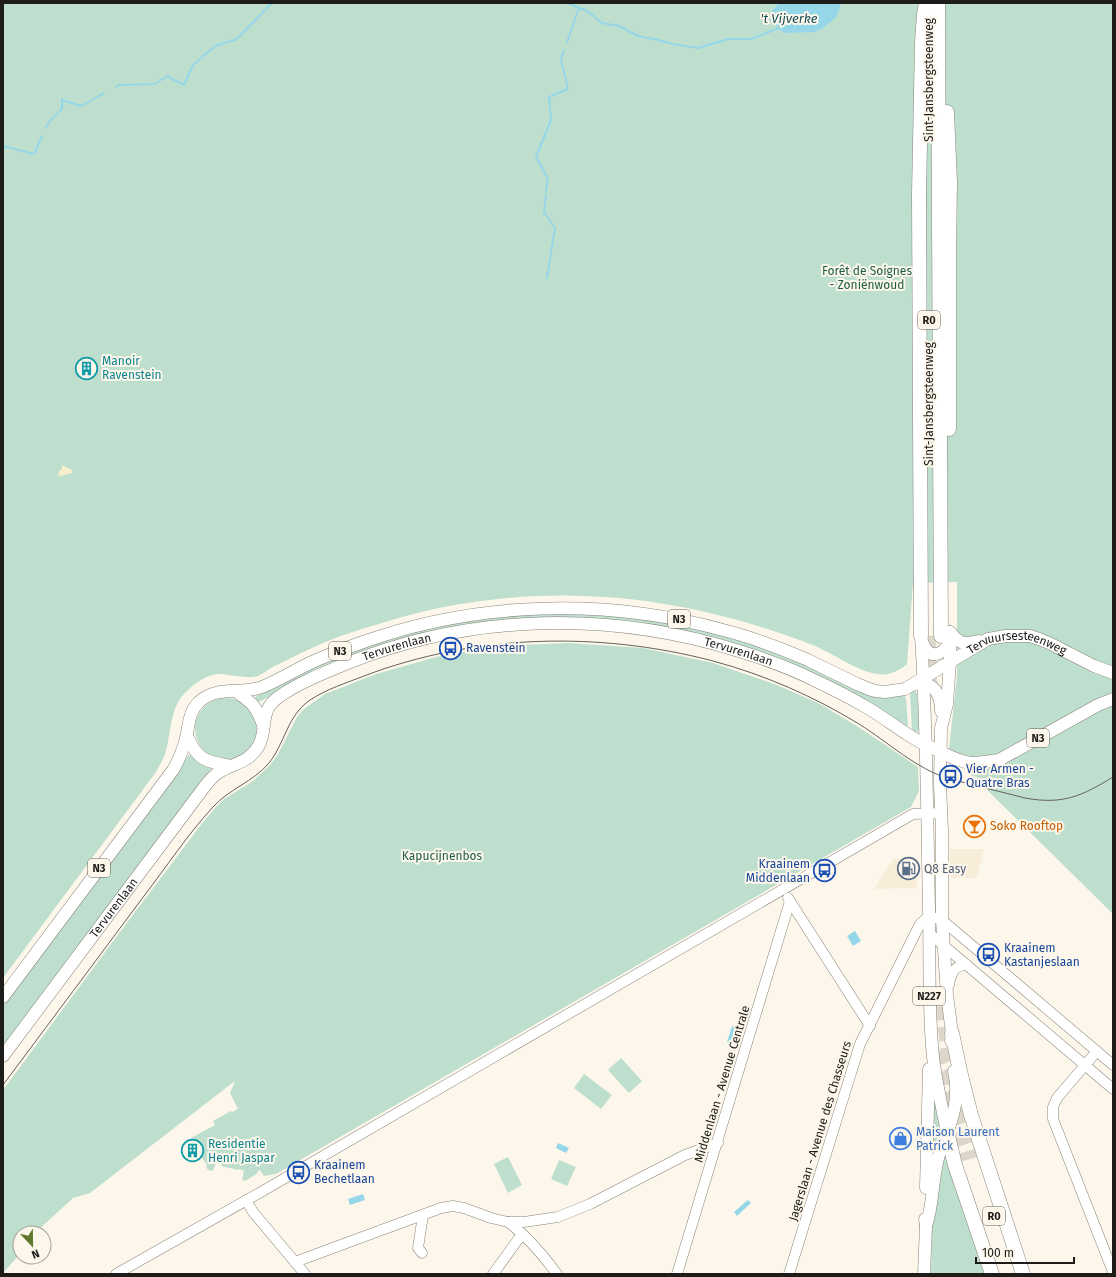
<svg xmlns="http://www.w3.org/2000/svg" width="1116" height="1277" font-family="'Fira Sans',sans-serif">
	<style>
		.commercial { fill: #f8edd8 }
		.green { fill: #bedfce }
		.sand { fill: #f8eec9 }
		.water { fill: #95d7e8 }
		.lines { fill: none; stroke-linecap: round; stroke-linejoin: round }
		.stream { stroke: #95d7e8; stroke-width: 2 }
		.highway-tunnel { stroke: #dcd6cb; stroke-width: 14; stroke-dasharray: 14 7; stroke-linecap: butt }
		.minor-casing { stroke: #888378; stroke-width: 11 }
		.major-casing { stroke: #888378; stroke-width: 13 }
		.highway-casing { stroke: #888378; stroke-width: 15 }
		.minor { stroke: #fff; stroke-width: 10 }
		.major { stroke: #fff; stroke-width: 12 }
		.highway { stroke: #fff; stroke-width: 14 }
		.tram { stroke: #65625c; stroke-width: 1 }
		.labels { text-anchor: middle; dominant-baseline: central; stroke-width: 4; stroke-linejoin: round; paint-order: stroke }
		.shield { fill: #fdf7eb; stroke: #615e57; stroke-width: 1 }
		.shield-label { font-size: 11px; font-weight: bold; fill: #1e1c18 }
		.street-label { font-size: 12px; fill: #1e1c18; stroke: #fdf7eb }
		.park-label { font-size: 12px; fill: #1c5f44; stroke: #fdf7eb }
		.culture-label { font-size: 12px; fill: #0d838f; stroke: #fdf7eb; text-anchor: start }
		.transit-label { font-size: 12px; fill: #164399; stroke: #fdf7eb; text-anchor: start }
		.food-label { font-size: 12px; fill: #c56008; stroke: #fdf7eb; text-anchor: start }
		.service-label { font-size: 12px; fill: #4e5e75; stroke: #fdf7eb; text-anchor: start }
		.shop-label { font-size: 12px; fill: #366cbe; stroke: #fdf7eb; text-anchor: start }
		.water-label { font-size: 13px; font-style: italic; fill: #174f5c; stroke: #fdf7eb }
	</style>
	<rect width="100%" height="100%" fill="#fdf7eb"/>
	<g class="commercial">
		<path d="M950,849H984L977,878H951Z"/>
		<path d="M894,858L918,859L917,888L874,889Z"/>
	</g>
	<g class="green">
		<path d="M3,3H779L772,10L841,7L842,3H1113V914L983,786L977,777L972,776L960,755L949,749L957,676V582L913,583L907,664C899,671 888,676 877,674C857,671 834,654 815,646C772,629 721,614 676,606C577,588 475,593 379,624C365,628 351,632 338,637C317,645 297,655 277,665C270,668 264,673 258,676C251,678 244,677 237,676C231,676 226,674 220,674C208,674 196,682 187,691C169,707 172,732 165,754C163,760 159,766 156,772L3,978Z"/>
		<path d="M545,612L648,618L725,635L904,695L906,698L908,726L905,727L704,636L483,624L286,688L259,702L257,701L255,699L256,696L302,671L363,646L455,622Z"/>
		<path d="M568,643L643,648L713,663L777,685L820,704L860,728L918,767L919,791L911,807L276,1174L264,1176L260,1170L257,1172L258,1173L245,1181L242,1180L244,1171L239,1169L238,1170L221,1166L222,1164L216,1163L213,1171L208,1170L206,1167L207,1166L191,1138L215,1125L213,1121L231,1111L232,1112L238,1109L230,1093L235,1081L90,1193L73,1198L35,1233H20V1254L3,1273V1090L114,940L200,826L216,807L224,799L253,781L270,765L277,756L297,717L304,709L325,694L376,674L436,657L495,646Z"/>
		<path d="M915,690L917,694L920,730L915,733L912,730L910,692Z"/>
		<circle cx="226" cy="729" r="31"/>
		<path d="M191,754L200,763L210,768L211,771L3,1049V1005L188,756Z"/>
		<path d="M621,1058L642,1081L629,1093L608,1070Z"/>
		<path d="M584,1074L612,1095L601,1109L574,1088Z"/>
		<path d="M933,1096L943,1129L932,1167Z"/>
		<path d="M946,1153L988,1274H931L932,1222L939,1174Z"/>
		<path d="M508,1157L522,1185L508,1193L494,1164Z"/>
		<path d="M559,1160L576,1167L567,1186L551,1179Z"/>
	</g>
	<path class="sand" d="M62,465L72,470V473L60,476H58L59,471L62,469Z"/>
	<g class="water">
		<path d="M779,3H842L836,17L822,29L814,32L784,33C775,26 772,21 772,10Z"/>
		<path d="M855,931L861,941L853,946L847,936Z"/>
		<path d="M732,1026L738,1028L734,1044L727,1042Z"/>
		<path d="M558,1143L569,1148L566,1153L556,1148Z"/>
		<path d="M363,1194L365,1200L350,1205L348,1199Z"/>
		<path d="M748,1200L751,1203L737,1216L734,1212Z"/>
	</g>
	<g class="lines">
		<g class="stream">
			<path d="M567,3L587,11L602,23L619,26L638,36L658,40L673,44L698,48L728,39H751L779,28"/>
			<path d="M567,42L579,8"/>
			<path d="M116,87L119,85L155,84L167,76L184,85L193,65L215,46L237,39L272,3"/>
			<path d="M46,127L49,122L62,109V100L81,106L104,93"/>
			<path d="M3,146L34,154L42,136"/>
			<path d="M546,191L548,179L536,157L551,120L549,97L568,89L561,59L564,50"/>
			<path d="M546,194L544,212L555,228L547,278"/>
		</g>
		<g class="highway-tunnel">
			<path d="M929,636L930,685"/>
			<path d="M943,1006L947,1049L962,1120L974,1158"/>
			<path d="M937,1051L952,1124L963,1161"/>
		</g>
		<defs>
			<g id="minor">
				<path d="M788,898L870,1026"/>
				<path d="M929,933L1113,1089"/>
				<path d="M949,985C951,973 954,965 967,965"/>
				<path d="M1097,1051L1057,1098L1053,1107V1119L1113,1272"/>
				<path d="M246,1200L253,1212L305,1274"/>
				<path d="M508,1222C527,1236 543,1255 557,1274"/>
				<path d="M422,1253L418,1248L423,1215"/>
				<path d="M295,1262L441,1208L453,1206L464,1208L491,1218L508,1222H524L558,1217L590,1204L685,1155L718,1143"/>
				<path d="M116,1274L261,1192L913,814L940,813"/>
				<path d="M493,1274L522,1234"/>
				<path d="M677,1274L790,901"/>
				<path d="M789,1274L860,1044L920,924L929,916L942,920L1113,1065"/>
			</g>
			<g id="major">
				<path d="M950,632V662L947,704L941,728L940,785L942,831V920L947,995L952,1033L951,1041"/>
				<path d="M950,632C960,645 964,644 979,641"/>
				<path d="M921,636C927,727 927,818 929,909C930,958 928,1008 933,1057C936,1082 942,1107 947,1132"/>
				<path d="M922,641C928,660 941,657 950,642"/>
				<path d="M918,684C935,682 941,696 941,711"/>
				<path d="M235,691C251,702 256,705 263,725"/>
				<path d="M187,736C198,761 205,761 231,766"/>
				<path id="s1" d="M3,997L173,770C179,760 183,750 186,738C189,725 189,711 199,702C217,685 241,695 262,687C279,680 295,670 312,662C328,655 346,648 363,642C478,601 605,598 723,630C752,637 780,648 808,660C824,668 841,676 857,684C863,686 869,690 876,691L885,692L905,689L988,639L1006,636H1030L1039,639L1049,643L1094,666L1113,673"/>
				<path id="s2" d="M3,1056L202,790C207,783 213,775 221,771C234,763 248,763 258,747C269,729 257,711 280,696C300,682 326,672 348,663C473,613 611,611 739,651C765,659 790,668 814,680C831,688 849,697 866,707C880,715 893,725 907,734C917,741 928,746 939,751C949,756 960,762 972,763C981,763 990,761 999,760L1098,705L1113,699"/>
				<path d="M926,1188L929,1069"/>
				<path d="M926,1226C933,1206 932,1184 937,1163C938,1156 941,1149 944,1142C953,1117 960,1098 954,1071"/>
				<path d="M924,1274L926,1226L925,1219"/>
			</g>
			<g id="highway">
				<path d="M938,3L941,636"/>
				<path d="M947,112L950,182L949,257V429"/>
				<path d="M921,636L919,194L922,42L924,14L926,3"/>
				<path d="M952,1033L960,1071L971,1115L1023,1274"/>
				<path d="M947,1132L955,1165L992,1274"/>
			</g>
		</defs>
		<use href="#minor" class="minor-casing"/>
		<use href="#major" class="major-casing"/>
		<use href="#highway" class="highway-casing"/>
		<use href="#minor" class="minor"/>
		<use href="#major" class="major"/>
		<use href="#highway" class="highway"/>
		<path class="tram" d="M3,1085C50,1022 97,959 144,896C167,866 188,834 213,807C229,789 253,782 269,763C285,743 287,716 310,700C327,689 346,683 364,676C474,634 599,631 713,661C765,675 813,696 859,724C888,742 916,769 950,779L1025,798C1063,805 1082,796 1113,777"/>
	</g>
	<defs>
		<symbol id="building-ring" viewBox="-11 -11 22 22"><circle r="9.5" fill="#fdf7eb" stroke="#0f9aa8" stroke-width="1.5"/><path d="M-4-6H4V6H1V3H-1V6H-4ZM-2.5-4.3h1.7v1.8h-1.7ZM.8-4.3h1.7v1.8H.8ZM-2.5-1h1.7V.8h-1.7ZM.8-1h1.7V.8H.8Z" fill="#0f9aa8"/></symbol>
		<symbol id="bus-ring" viewBox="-11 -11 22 22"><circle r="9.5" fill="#fdf7eb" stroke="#1a4fb4" stroke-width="1.5"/><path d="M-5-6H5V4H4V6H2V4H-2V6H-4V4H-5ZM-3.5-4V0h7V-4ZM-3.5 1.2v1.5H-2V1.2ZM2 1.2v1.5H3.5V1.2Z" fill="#1a4fb4"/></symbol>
		<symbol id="bar-ring" viewBox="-11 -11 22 22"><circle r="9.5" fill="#fdf7eb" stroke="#e8710a" stroke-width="1.5"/><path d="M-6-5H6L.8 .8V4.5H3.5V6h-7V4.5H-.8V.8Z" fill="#e8710a"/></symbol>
		<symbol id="fuel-ring" viewBox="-11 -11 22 22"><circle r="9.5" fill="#fdf7eb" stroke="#5c6f8a" stroke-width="1.5"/><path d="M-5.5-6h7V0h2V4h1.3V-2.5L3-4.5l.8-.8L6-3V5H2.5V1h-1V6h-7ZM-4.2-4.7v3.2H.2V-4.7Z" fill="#5c6f8a"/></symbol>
		<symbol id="shop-ring" viewBox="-11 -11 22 22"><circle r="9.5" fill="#fdf7eb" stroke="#3f7fe0" stroke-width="1.5"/><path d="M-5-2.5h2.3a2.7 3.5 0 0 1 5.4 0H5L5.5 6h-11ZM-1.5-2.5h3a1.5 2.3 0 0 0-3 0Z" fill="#3f7fe0"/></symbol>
	</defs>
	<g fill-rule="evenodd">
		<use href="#building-ring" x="74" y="356" width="25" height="25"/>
		<use href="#bus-ring" x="438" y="636" width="25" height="25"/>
		<use href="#bus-ring" x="938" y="764" width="25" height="25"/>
		<use href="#bar-ring" x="962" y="814" width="25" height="25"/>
		<use href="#fuel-ring" x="896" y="856" width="25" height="25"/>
		<use href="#bus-ring" x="812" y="858" width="25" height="25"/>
		<use href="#bus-ring" x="976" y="942" width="25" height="25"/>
		<use href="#shop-ring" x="888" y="1126" width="25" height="25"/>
		<use href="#building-ring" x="180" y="1138" width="25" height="25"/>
		<use href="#bus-ring" x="286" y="1160" width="25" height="25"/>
	</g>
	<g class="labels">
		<g class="shield">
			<rect x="918" y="311" width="22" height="18" rx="3"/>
			<rect x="668" y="610" width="22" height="18" rx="3"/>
			<rect x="329" y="642" width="22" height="18" rx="3"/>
			<rect x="1027" y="729" width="22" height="18" rx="3"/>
			<rect x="88" y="859" width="22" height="18" rx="3"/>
			<rect x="913" y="987" width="32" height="18" rx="3"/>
			<rect x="983" y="1207" width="22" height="18" rx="3"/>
		</g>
		<g class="shield-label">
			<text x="929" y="320">R0</text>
			<text x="679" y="619">N3</text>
			<text x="340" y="651">N3</text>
			<text x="1038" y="738">N3</text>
			<text x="99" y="868">N3</text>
			<text x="929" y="996">N227</text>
			<text x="994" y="1216">R0</text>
		</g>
		<g class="street-label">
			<text transform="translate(929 80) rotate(-90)">Sint-Jansbergsteenweg</text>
			<text transform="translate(929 404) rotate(-90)">Sint-Jansbergsteenweg</text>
			<text stroke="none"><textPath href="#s2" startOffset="589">Tervurenlaan</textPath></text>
			<text stroke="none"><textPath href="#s2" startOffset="936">Tervurenlaan</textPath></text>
			<text stroke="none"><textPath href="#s1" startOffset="1220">Tervuursesteenweg</textPath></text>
			<text stroke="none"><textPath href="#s2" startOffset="185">Tervurenlaan</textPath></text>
			<text transform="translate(722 1084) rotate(-73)">Middenlaan - Avenue Centrale</text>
			<text transform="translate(820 1131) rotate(-73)">Jagerslaan - Avenue des Chasseurs</text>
		</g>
		<g class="park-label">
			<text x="867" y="271">Forêt de Soignes<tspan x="867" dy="14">- Zoniënwoud</tspan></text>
			<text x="442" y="856">Kapucijnenbos</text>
		</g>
		<g class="culture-label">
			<text x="102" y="361">Manoir<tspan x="102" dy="14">Ravenstein</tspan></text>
			<text x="208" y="1144">Residentie<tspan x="208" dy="14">Henri Jaspar</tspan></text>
		</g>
		<g class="transit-label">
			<text x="466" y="648">Ravenstein</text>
			<text x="966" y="769">Vier Armen -<tspan x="966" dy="14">Quatre Bras</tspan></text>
			<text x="810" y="864" text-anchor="end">Kraainem<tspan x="810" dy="14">Middenlaan</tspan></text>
			<text x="1004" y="948">Kraainem<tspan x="1004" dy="14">Kastanjeslaan</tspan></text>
			<text x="314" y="1165">Kraainem<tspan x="314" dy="14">Bechetlaan</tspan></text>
		</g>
		<g class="food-label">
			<text x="990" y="826">Soko Rooftop</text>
		</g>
		<g class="service-label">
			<text x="924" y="869">Q8 Easy</text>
		</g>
		<g class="shop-label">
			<text x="916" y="1132">Maison Laurent<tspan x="916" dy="14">Patrick</tspan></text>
		</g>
		<g class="water-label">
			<text x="789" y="18">'t Vijverke</text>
		</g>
	</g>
	<rect width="1116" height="1277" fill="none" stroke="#1e1c18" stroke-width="8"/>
	<g transform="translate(32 1245) rotate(158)"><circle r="19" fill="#fdf7eb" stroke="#a49f97"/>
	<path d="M0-3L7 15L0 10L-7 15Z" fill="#5f782b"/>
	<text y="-6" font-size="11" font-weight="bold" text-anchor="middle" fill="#1e1c18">N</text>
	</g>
	<path d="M976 1257v6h98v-6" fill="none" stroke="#1e1c18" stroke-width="2"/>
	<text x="982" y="1257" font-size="12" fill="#1e1c18" stroke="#fdf7eb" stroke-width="3" paint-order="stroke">100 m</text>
</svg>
